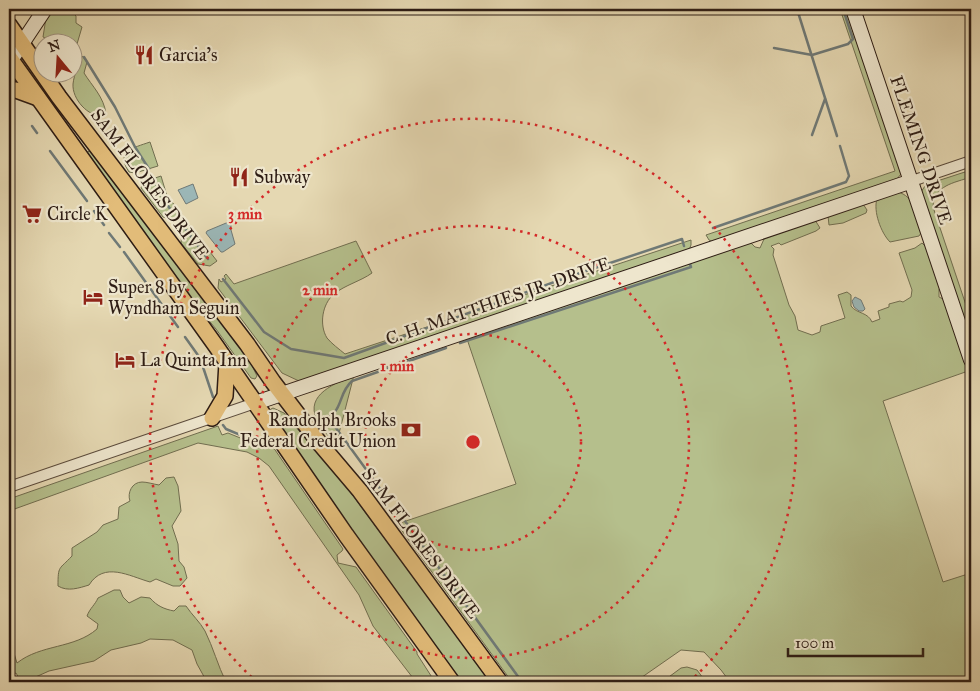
<svg xmlns="http://www.w3.org/2000/svg" width="980" height="691" font-family="'IM FELL Great Primer',serif">
	<style>
		.green { fill: #b5bf8c; stroke: #716e50 }
		.water { fill: #9bb7b7; stroke: #6f7976 }
		.lines { fill: none; stroke-linecap: round; stroke-linejoin: round }
		.stream { stroke: #6f7976; stroke-width: 2.5 }
		.street-casing { stroke: #5b4b3c; stroke-width: 12 }
		.secondary-casing { stroke: #2d1c14; stroke-width: 16 }
		.primary-casing { stroke: #2d1c14; stroke-width: 18 }
		.street { stroke: #eee6cd; stroke-width: 10 }
		.secondary { stroke: #eee6cd; stroke-width: 14 }
		.primary { stroke: #e2bc79; stroke-width: 15 }
		.ring { fill: none; stroke: #d62828; stroke-width: 2.5; stroke-dasharray: 2.5 5 }
		.labels { text-anchor: middle; dominant-baseline: central; stroke-width: 4.5; stroke-linejoin: round; paint-order: stroke }
		.poi-label { font-size: 18px; fill: #2d1c14; stroke: #eee6cd; text-anchor: start }
		.street-label { font-size: 18px; fill: #2d1c14; stroke: #eee6cd }
		.centre { fill: #d62828; stroke: #eee6cd; stroke-width: 2.5 }
		.ring-label { font-size: 15px; text-anchor: middle; font-weight: bold; fill: #d62828; stroke: #eee6cd; stroke-width: 4.5; stroke-linejoin: round; paint-order: stroke }
	</style>
	<rect width="100%" height="100%" fill="#e5d8b2"/>
	<filter id="stains"><feTurbulence type="fractalNoise" baseFrequency=".004" numOctaves="4"/><feColorMatrix values="0 0 0 0 .2 0 0 0 0 .09 0 0 0 0 .02 0 0 0 .5 -.17"/></filter>
	<radialGradient id="worn" r=".72"><stop offset=".6" stop-color="#630" stop-opacity="0"/><stop offset="1" stop-color="#630" stop-opacity=".3"/></radialGradient>
	<g class="green">
		<path d="M52,9H69L76,16V23L82,27L77,44L74,40H72L76,46L73,56L72,42H50V40L43,37L46,18Z"/>
		<path d="M840,9H849L901,174L896,180L713,242L709,240L706,235L895,171Z"/>
		<path d="M82,56L87,62L84,73C92,86 104,97 106,114L103,116C88,117 72,99 73,84C74,74 79,65 82,56Z"/>
		<path d="M150,142L158,166L135,173L129,172C115,151 133,148 150,142Z"/>
		<path d="M91,150L247,355L256,374L257,376L255,379L251,378L216,329L191,299L86,153Z"/>
		<path d="M971,170V177C954,183 934,185 933,207L971,320V343L921,192L925,186L928,184Z"/>
		<path d="M161,176L167,196L182,214L174,220L163,217L141,188L143,182Z"/>
		<path d="M897,192C915,195 916,217 921,233L919,236L890,242C881,233 873,211 877,199Z"/>
		<path d="M863,204L867,210L866,213L843,223L829,225L828,216Z"/>
		<path d="M815,220L820,228L816,231L781,245L779,243L771,246L774,249L773,255L789,305L795,316L798,330L812,335L820,332L821,326L845,318L838,295L847,292L851,295V306C857,314 868,312 872,322L880,319L878,311L889,307V304L900,301L903,302L911,297L912,290L899,253L915,248L922,243L926,247L944,288L939,289V297L947,301L971,370L883,401L943,582L971,573V682H730L721,670L704,652L681,650L635,682H512L397,524L516,484L466,336L750,242L755,247L760,248L764,239L762,237Z"/>
		<path d="M189,225L217,261L210,266L198,264L181,243L182,231Z"/>
		<path d="M691,240V245L689,250L299,381L282,373L218,288L219,279L221,282L226,279L224,276L226,274L234,284L356,241L372,273C361,281 345,285 334,294C322,304 319,325 327,338C332,344 339,349 345,354Z"/>
		<path d="M354,375L336,445C330,437 321,429 317,420C304,394 337,383 354,375Z"/>
		<path d="M273,408L284,413L345,485L491,682H463L452,671L306,467L270,412L271,409Z"/>
		<path d="M218,426L222,435L228,433L265,448L271,444L343,549L342,551L337,555L338,563L356,567L417,652V654L435,682H416L373,626L359,595L269,466L259,458L247,452L198,443L9,511V499Z"/>
		<path d="M174,477L178,486L181,511L172,526L178,544L179,561L184,567L187,578L180,586H173L156,579L150,582C129,576 104,561 89,585C79,588 68,592 58,586C58,565 59,570 72,556V548L97,532L103,525L118,519L119,507L130,501C127,493 132,482 142,482C147,482 153,484 159,485L166,478Z"/>
		<path d="M114,590H120L123,597L129,603L141,597L150,598C157,606 164,609 174,611L179,606H186C192,615 200,622 205,631C213,647 218,666 226,682H207L197,664L192,650L173,640L150,639L141,643L111,650L94,661L49,671L29,680H20L16,673L13,674L9,662V637L17,663C41,644 74,649 97,629L98,624L87,616C90,608 95,605 98,598Z"/>
		<path d="M687,667L697,670L706,682H662L681,668Z"/>
	</g>
	<g class="water">
		<path d="M193,184L198,198L186,204L178,190Z"/>
		<path d="M231,221V230L235,244L223,252H221L206,233L207,231Z"/>
		<path d="M855,297L861,300L865,309L863,311H859L854,307L852,301Z"/>
	</g>
	<g class="lines">
		<g class="stream">
			<path d="M797,9L837,136"/>
			<path d="M774,48L812,55L848,44L853,39L843,9"/>
			<path d="M84,57L115,107L135,147L149,169"/>
			<path d="M32,126L37,133"/>
			<path d="M812,135L825,99"/>
			<path d="M50,151L87,201"/>
			<path d="M154,179L163,199L171,210"/>
			<path d="M94,211L104,225"/>
			<path d="M713,228L846,182L849,176L840,146"/>
			<path d="M186,230L208,259"/>
			<path d="M109,233L120,247"/>
			<path d="M124,252L178,327"/>
			<path d="M223,279L264,332L291,349L344,358L571,276L682,239L684,246"/>
			<path d="M185,337L200,358L213,397"/>
			<path d="M460,343L691,267L690,264"/>
			<path d="M328,417L389,501"/>
			<path d="M320,419C345,415 336,395 352,381L446,348"/>
			<path d="M223,425L226,429L262,444L265,443"/>
			<path d="M402,517L522,682"/>
		</g>
		<defs>
			<g id="street">
				<path d="M912,181L971,161"/>
				<path d="M9,487L255,403"/>
			</g>
			<g id="secondary">
				<path d="M853,9L971,360"/>
				<path d="M9,63L45,9"/>
				<path d="M255,403L912,181"/>
			</g>
			<g id="primary">
				<path d="M9,25L59,97L247,344L273,382L321,445L360,491L500,682"/>
				<path d="M9,57L216,346L346,535L452,682"/>
				<path d="M9,90H16L38,98"/>
				<path d="M212,418L225,396L227,363"/>
			</g>
		</defs>
		<use href="#street" class="street-casing"/>
		<use href="#secondary" class="secondary-casing"/>
		<use href="#primary" class="primary-casing"/>
		<use href="#street" class="street"/>
		<use href="#secondary" class="secondary"/>
		<use href="#primary" class="primary"/>
	</g>
	<g class="ring">
		<circle cx="473" cy="442" r="108"/>
		<circle cx="473" cy="442" r="216"/>
		<path d="M257 682A323 323 0 1 1 689 682"/>
	</g>
	<defs>
		<symbol id="restaurant-bare" viewBox="-9 -9 18 18"><path d="M-5-6h1v4h1v-4h1v4h1v-4h1v5L-1.5 .5V6h-2V.5L-5-1ZM5-6V6H3V1.5H1.5Q1.5-4 5-6Z" fill="#8f2418" stroke="#eee6cd" stroke-width="2.5" paint-order="stroke"/></symbol>
		<symbol id="supermarket-bare" viewBox="-9 -9 18 18"><path d="M-6-5.5h2.5l.6 2H6L4.5 2H-2.5L-4.4-4H-6ZM-1.5 3.2a1.3 1.3 0 1 0 .1 0ZM3 3.2a1.3 1.3 0 1 0 .1 0Z" fill="#8f2418" stroke="#eee6cd" stroke-width="2.5" paint-order="stroke"/></symbol>
		<symbol id="hotel-bare" viewBox="-9 -9 18 18"><path d="M-6-4.5h1.5V1H6V5H4.5V3h-9V5H-6ZM-4 0a1.8 1.8 0 1 1 3.6 0ZM.5 0V-2.5h3Q6-2.5 6 0Z" fill="#8f2418" stroke="#eee6cd" stroke-width="2.5" paint-order="stroke"/></symbol>
		<symbol id="bank-bare" viewBox="-9 -9 18 18"><path d="M-6-4H6V4H-6ZM0-2.3a2.3 2.3 0 1 0 0 4.6a2.3 2.3 0 1 0 0-4.6Z" fill="#8f2418" stroke="#eee6cd" stroke-width="2.5" paint-order="stroke"/></symbol>
	</defs>
	<g fill-rule="evenodd">
		<use href="#restaurant-bare" x="130" y="41" width="28" height="28"/>
		<use href="#restaurant-bare" x="225" y="163" width="28" height="28"/>
		<use href="#supermarket-bare" x="18" y="200" width="28" height="28"/>
		<use href="#hotel-bare" x="79" y="283" width="28" height="28"/>
		<use href="#hotel-bare" x="111" y="346" width="28" height="28"/>
		<use href="#bank-bare" x="397" y="416" width="28" height="28"/>
	</g>
	<g class="labels">
		<g class="poi-label">
			<text x="159" y="55">Garcia’s</text>
			<text x="254" y="177">Subway</text>
			<text x="47" y="214">Circle K</text>
			<text x="108" y="287">Super 8 by<tspan x="108" dy="21">Wyndham Seguin</tspan></text>
			<text x="140" y="360">La Quinta Inn</text>
			<text x="396" y="420" text-anchor="end">Randolph Brooks<tspan x="396" dy="21">Federal Credit Union</tspan></text>
		</g>
		<g class="street-label">
			<text transform="translate(921 150) rotate(71)">FLEMING DRIVE</text>
			<text transform="translate(150 184) rotate(53)">SAM FLORES DRIVE</text>
			<text transform="translate(498 301) rotate(-19)">C. H. MATTHIES JR. DRIVE</text>
			<text transform="translate(421 543) rotate(53)">SAM FLORES DRIVE</text>
		</g>
	</g>
	<circle cx="473" cy="442" r="8" class="centre"/>
	<g class="ring-label">
		<text x="245" y="219">3 min</text>
		<text x="320" y="295">2 min</text>
		<text x="397" y="371">1 min</text>
	</g>
	<rect width="980" height="691" fill="none" stroke="#e5d8b2" stroke-width="30"/>
	<rect x="10" y="10" width="960" height="671" fill="none" stroke="#2d1c14" stroke-width="2.5"/>
	<rect x="15" y="15" width="950" height="661" fill="none" stroke="#2d1c14"/>
	<g transform="translate(58 58) rotate(342)"><circle r="24" fill="#eee6cd" stroke="#a19583"/>
	<path d="M0-4L9 19L0 12L-9 19Z" fill="#8f2418"/>
	<text y="-8" font-size="14" font-weight="bold" text-anchor="middle" fill="#2d1c14">N</text>
	</g>
	<path d="M788 648v8h135v-8" fill="none" stroke="#2d1c14" stroke-width="2.5"/>
	<text x="795" y="648" font-size="15" fill="#2d1c14" stroke="#eee6cd" stroke-width="4" paint-order="stroke">100 m</text>
	<rect width="100%" height="100%" filter="url(#stains)"/>
	<rect width="100%" height="100%" fill="url(#worn)"/>
</svg>
